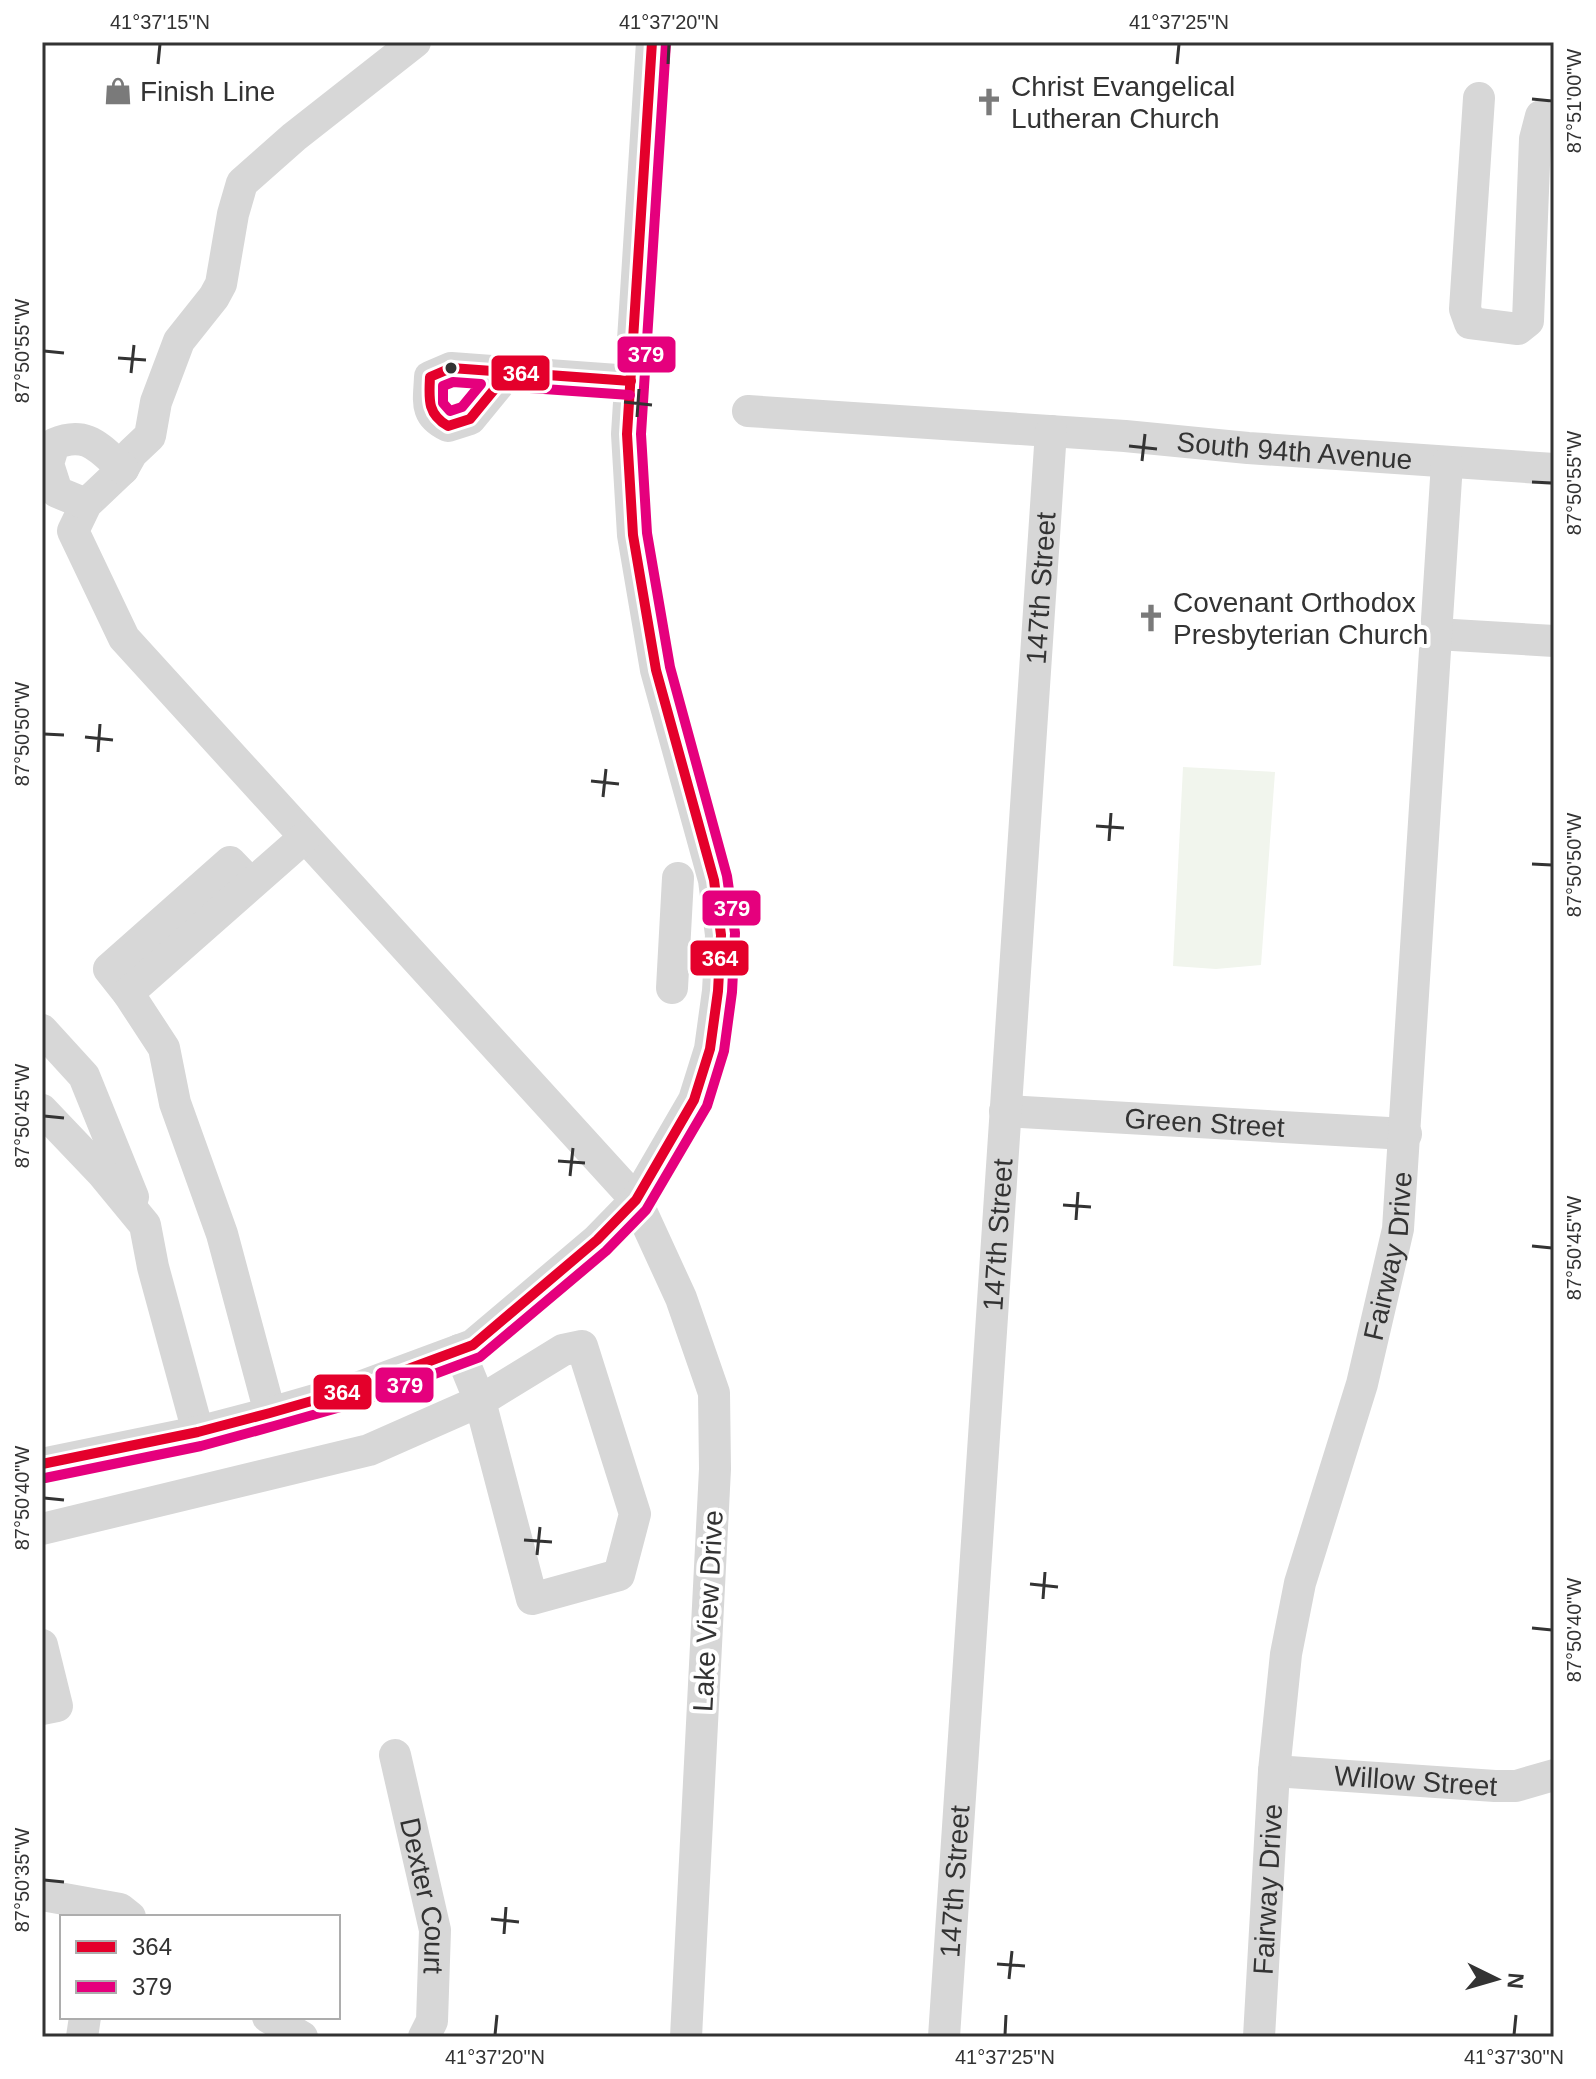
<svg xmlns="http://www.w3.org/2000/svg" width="1596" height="2079" font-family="Arial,sans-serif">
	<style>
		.green { fill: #f1f5ed }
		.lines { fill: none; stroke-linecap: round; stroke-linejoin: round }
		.minor { stroke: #d7d7d7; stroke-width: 32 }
		.bus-1-casing { stroke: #fff; stroke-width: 16 }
		.bus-2-casing { stroke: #fff; stroke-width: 16 }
		.bus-1 { stroke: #e4002b; stroke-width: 10 }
		.bus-2 { stroke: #e5007d; stroke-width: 10 }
		.ticks { fill: none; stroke: #333; stroke-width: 3 }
		.bus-dot { fill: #333; stroke: #fff; stroke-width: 3 }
		.labels { text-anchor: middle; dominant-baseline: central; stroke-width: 8; stroke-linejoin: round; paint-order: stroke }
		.poi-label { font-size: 28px; fill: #333; stroke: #fff; text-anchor: start }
		.street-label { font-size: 28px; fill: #333; stroke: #fff }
		.line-badge { stroke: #fff; stroke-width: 3 }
		.badge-label { font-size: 22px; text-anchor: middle; font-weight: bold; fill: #fff }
		.neatline { fill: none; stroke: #333; stroke-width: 3 }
		.ticks-label { font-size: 20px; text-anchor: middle; fill: #333 }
	</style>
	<rect width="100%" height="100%" fill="#fff"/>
	<path class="green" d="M1183,767L1275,772L1261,965L1216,969L1173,966Z"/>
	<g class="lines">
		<g class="minor">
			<path d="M415,42L294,137L242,183L233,214L221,284L214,297L179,341L156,402L150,436L132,453L123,469L86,504L73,531L124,638L636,1200L681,1298L714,1393L715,1469L686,2037"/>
			<path d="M1479,98L1465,309L1470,323L1518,329L1528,321L1535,139L1541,116"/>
			<path d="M507,374L470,419L448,426C424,415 429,401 430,377L451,368L631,381"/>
			<path id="s1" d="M748,411L1125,436L1248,448L1554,469"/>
			<path d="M86,504L57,492L48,464L54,444C87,430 99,448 123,469"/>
			<path d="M1436,634L1554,641"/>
			<path d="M672,988L678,878"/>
			<path d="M128,993L109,969L230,862L251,884"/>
			<path d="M42,1030L84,1076L133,1197"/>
			<path d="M42,1110L103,1174L145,1225L153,1267L198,1432"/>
			<path id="s2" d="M1005,1111L1406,1134"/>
			<path d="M270,1413L222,1234L175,1103L164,1048L128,993L305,837"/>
			<path d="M42,1464L198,1432L270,1413L357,1388L473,1345L597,1240L636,1200L694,1100L710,1049L718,991L721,935L714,880L656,670L633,535L627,434L652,42"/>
			<path d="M42,1529L369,1450L480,1401L563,1350L582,1346L635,1514L619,1575L532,1599L480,1401L459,1350"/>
			<path d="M42,1645L57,1706L42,1709"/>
			<path id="s3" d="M395,1755L435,1930L432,2021L424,2037"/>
			<path id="s4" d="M1274,1771L1495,1786H1516L1554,1775"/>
			<path d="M42,1895L120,1909L130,1917"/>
			<path d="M268,2017L302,2037"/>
			<path d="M82,2037L85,2017"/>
			<path id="s5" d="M944,2037L1051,431"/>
			<path id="s6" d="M1259,2037L1274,1771L1286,1654L1300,1583L1362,1384L1398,1229L1447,463"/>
		</g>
		<defs>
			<g id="bus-1">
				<path d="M507,374L470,419L448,426C427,414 429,399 430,377L451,368L631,381"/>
				<path d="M42,1464L198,1432L270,1413L357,1388L473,1345L597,1240L636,1200L694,1100L710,1049L718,991L721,935L714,880L656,670L633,535L627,434L652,42"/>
			</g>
			<g id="bus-2">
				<path d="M453,382L481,384L462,407L450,411L443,403V386Z"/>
				<path d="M515,387L630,395"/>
				<path d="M45,1478L201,1446L274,1426L362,1401L480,1357L606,1251L646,1210L707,1106L724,1051L732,992L735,933L727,876L670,667L647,533L641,434L666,43"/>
			</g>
		</defs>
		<use href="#bus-1" class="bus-1-casing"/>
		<use href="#bus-2" class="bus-2-casing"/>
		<use href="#bus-1" class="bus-1"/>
		<use href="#bus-2" class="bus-2"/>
	</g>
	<path class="ticks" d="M158,64L160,44M668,64L669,44M1177,64L1179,44M1532,99L1552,101M44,351L64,353M118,358L146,360M131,373L134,345M624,402L652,405M637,417L639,389M1129,446L1157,449M1142,461L1145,434M1532,482L1552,483M44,734L64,735M85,737L113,740M98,752L100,724M591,781L619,784M603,797L606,769M1096,826L1124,828M1109,841L1111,813M1532,864L1552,865M44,1116L64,1118M558,1161L585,1163M570,1176L573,1148M1063,1205L1091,1207M1076,1220L1078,1192M1532,1246L1552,1248M44,1498L64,1500M524,1540L552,1542M537,1555L540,1527M1030,1584L1058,1587M1043,1599L1045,1572M1532,1628L1552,1630M44,1880L64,1882M491,1919L519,1922M504,1934L506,1907M997,1964L1025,1966M1009,1979L1012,1951M495,2035L497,2015M1005,2035L1006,2015M1514,2035L1516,2015"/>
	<defs>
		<symbol id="shop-bare" viewBox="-9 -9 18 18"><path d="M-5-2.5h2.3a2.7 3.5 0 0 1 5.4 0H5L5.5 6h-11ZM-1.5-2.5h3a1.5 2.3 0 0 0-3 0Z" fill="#7a7a7a" stroke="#fff" stroke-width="2.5" paint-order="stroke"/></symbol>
		<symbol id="church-bare" viewBox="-9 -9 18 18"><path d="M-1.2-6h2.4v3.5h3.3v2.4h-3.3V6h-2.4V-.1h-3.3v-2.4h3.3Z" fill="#7a7a7a" stroke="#fff" stroke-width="2.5" paint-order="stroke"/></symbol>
	</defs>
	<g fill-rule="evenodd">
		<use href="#shop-bare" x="98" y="71" width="40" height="40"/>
		<use href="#church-bare" x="969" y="82" width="40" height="40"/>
		<use href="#church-bare" x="1131" y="598" width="40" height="40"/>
	</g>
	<circle class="bus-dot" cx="451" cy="368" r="7"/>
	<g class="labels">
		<g class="poi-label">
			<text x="1011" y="86">Christ Evangelical<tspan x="1011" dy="32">Lutheran Church</tspan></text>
			<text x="140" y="91">Finish Line</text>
			<text x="1173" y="602">Covenant Orthodox<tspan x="1173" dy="32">Presbyterian Church</tspan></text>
		</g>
		<g class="street-label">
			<text stroke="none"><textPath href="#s1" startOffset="548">South 94th Avenue</textPath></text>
			<text stroke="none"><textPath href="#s5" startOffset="1452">147th Street</textPath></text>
			<text stroke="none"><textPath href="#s2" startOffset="200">Green Street</textPath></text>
			<text stroke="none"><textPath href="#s5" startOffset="804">147th Street</textPath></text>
			<text stroke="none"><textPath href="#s6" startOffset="796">Fairway Drive</textPath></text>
			<text transform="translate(708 1611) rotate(-87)">Lake View Drive</text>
			<text stroke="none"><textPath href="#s4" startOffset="142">Willow Street</textPath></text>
			<text stroke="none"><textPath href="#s5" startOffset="156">147th Street</textPath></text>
			<text stroke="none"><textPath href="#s6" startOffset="148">Fairway Drive</textPath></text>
			<text stroke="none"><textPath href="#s3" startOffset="144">Dexter Court</textPath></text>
		</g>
	</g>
	<g class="line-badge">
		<rect x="616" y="335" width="61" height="39" rx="8" fill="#e5007d"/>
		<rect x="490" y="354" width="61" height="38" rx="8" fill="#e4002b"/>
		<rect x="701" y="889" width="61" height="38" rx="8" fill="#e5007d"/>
		<rect x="689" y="939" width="61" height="38" rx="8" fill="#e4002b"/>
		<rect x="374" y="1366" width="61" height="38" rx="8" fill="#e5007d"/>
		<rect x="312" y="1373" width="61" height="38" rx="8" fill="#e4002b"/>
	</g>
	<g class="badge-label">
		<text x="646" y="362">379</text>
		<text x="521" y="381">364</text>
		<text x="732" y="916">379</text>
		<text x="720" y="966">364</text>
		<text x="405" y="1393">379</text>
		<text x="342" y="1400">364</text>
	</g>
	<rect width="1596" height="2079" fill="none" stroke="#ffffff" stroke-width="88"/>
	<rect x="60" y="1915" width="280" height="104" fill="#ffffff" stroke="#adadad" stroke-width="2"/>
	<rect x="76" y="1941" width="40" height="12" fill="#e4002b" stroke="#adadad" stroke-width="2"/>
	<text x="132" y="1955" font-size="24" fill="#333333">364</text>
	<rect x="76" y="1981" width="40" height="12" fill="#e5007d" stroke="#adadad" stroke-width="2"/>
	<text x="132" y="1995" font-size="24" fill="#333333">379</text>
	<g transform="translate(1496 1979) rotate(95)" stroke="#ffffff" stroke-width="6" paint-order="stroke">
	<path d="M0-6L14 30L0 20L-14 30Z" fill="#333333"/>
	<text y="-12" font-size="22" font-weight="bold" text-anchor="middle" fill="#333333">N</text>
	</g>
	<rect x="44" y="44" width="1508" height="1991" class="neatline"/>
	<g class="ticks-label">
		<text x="160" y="29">41°37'15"N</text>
		<text x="669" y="29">41°37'20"N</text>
		<text x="1179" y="29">41°37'25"N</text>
		<text transform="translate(1574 101) rotate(-90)" y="7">87°51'00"W</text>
		<text transform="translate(22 351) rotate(-90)" y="7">87°50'55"W</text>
		<text transform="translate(1574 483) rotate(-90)" y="7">87°50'55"W</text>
		<text transform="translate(22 734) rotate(-90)" y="7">87°50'50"W</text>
		<text transform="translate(1574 865) rotate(-90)" y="7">87°50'50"W</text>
		<text transform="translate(22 1116) rotate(-90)" y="7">87°50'45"W</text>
		<text transform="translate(1574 1248) rotate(-90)" y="7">87°50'45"W</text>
		<text transform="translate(22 1498) rotate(-90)" y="7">87°50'40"W</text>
		<text transform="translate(1574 1630) rotate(-90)" y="7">87°50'40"W</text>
		<text transform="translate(22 1880) rotate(-90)" y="7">87°50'35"W</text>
		<text x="495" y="2064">41°37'20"N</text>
		<text x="1005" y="2064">41°37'25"N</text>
		<text x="1514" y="2064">41°37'30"N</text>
	</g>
</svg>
